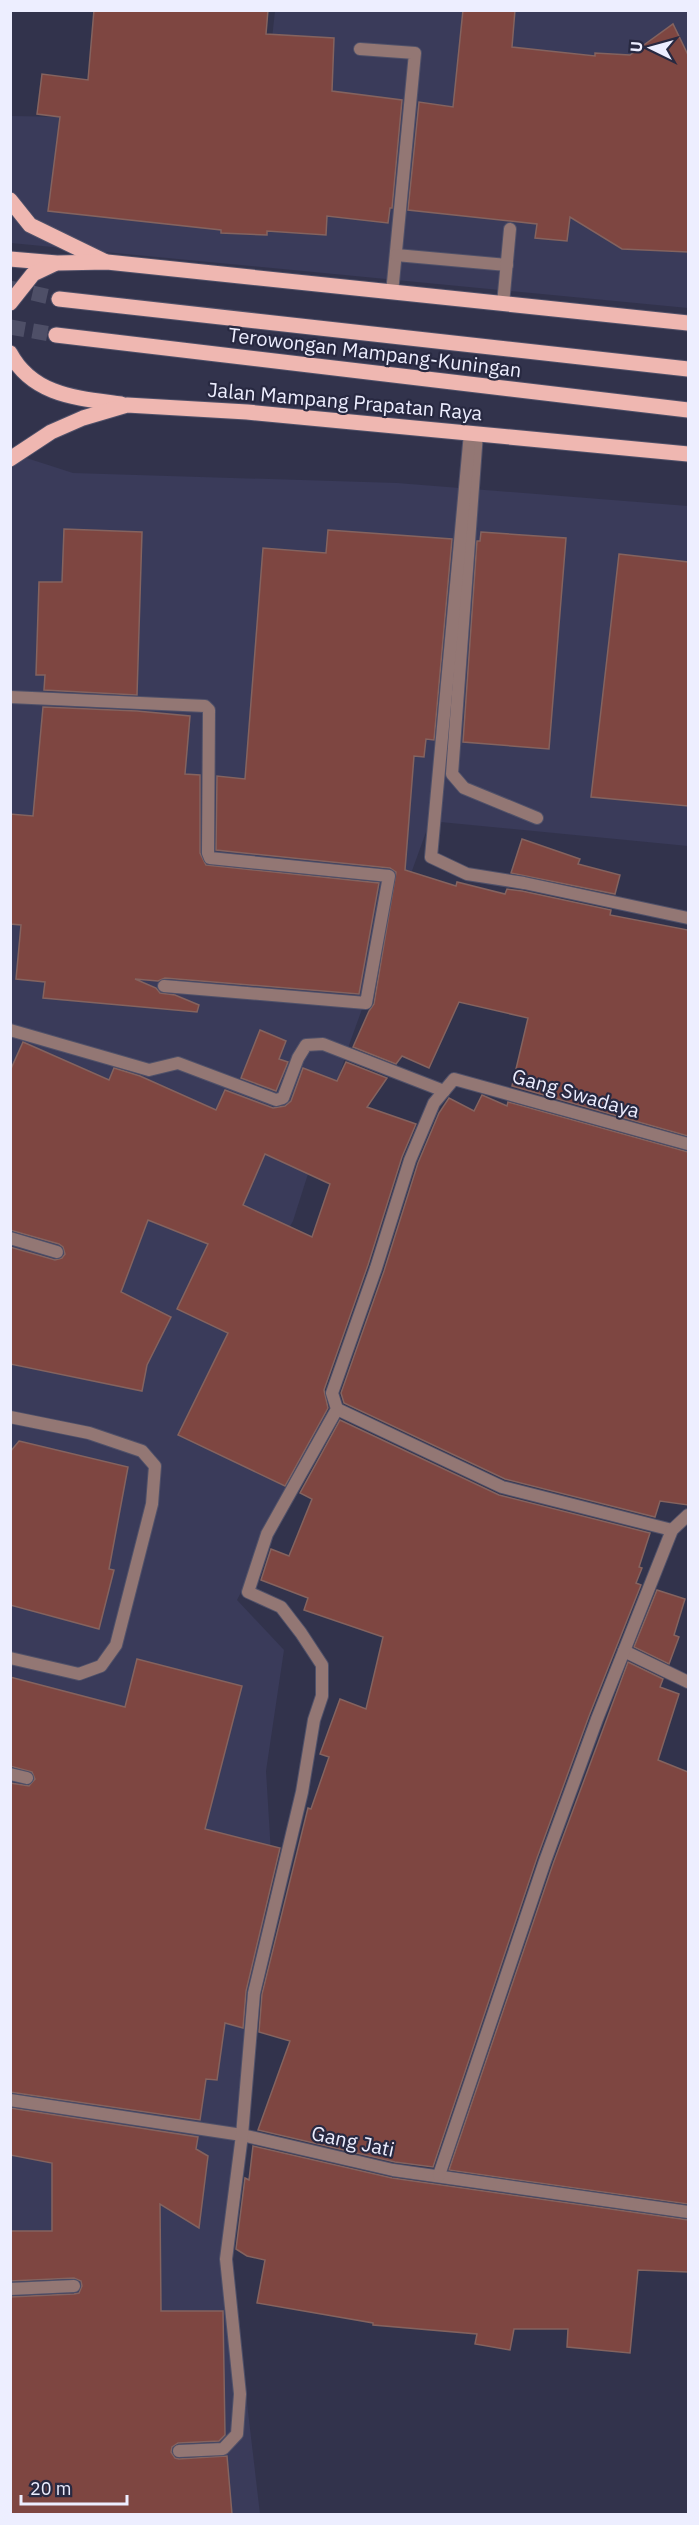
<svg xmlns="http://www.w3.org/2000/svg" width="699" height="2525" font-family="'IBM Plex Sans',sans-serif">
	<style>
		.built { fill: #3a3b5a }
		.building { fill: #7e4641; stroke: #84635f; stroke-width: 1.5; fill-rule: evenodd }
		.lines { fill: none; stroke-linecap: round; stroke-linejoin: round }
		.primary-tunnel { stroke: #4e4f67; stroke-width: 15; stroke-dasharray: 15 8; stroke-linecap: butt }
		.service-casing { stroke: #505169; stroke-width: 14 }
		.minor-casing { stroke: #505169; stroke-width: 14 }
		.primary-casing { stroke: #505169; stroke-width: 17 }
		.service { stroke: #937774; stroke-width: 12 }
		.minor { stroke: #937774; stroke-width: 12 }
		.primary { stroke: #efb7b1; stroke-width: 15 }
		.labels { text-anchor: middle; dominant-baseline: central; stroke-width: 4.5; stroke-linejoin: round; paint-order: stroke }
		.street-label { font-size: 20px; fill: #edeeff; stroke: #282941 }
	</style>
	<rect width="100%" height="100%" fill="#32334c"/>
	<g class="built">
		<path d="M275,11H688V308L11,243L12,116L263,121Z"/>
		<path d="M11,453L73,473L397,483L688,506V846L430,821L349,1045L293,1221L224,1347L332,1415L237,1600L284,1650L266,1771L271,1853L230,2258L260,2514H11Z"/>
	</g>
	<g class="building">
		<path d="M94,10H268L266,34L334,38L332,91L402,100L392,208H390L388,223L327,216L326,235L267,231V235L221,233V230L48,211L60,117L37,114L42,74L88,80Z"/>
		<path d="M463,10H515L512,47L595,56V53L630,55L673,24L688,55V252L622,249L570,217L567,241L535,238L537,224L408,210L419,102L453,107Z"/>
		<path d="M64,529L142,532L137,695L44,690L45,675H36L39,582H62Z"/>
		<path d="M328,530L452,539L434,740L426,739L424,757L414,756L405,870L456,886L457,882L505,894L507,889L522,891L611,910L610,915L688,930V1136L512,1086L528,1018L459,1002L429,1068L402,1056L396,1064L353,1047L369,1011L374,1004L396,872L390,868L216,850L217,776L245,779L263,548L326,553Z"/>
		<path d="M481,532L566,538L549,749L463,742L477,541H480Z"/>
		<path d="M619,554L688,562V806L591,797Z"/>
		<path d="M43,707L137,711L190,716L185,774L200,775V853L206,865L379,883L359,994L165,978L158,981L135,979L156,988L160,993L175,995L199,1005L197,1012L43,998L45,982L16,979L21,925L10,924V814L33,816Z"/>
		<path d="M522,839L580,859L578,864L620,875L615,894L511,873Z"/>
		<path d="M260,1030L286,1041L279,1059L288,1062L276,1091L241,1078Z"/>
		<path d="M23,1042L109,1080L114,1068L140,1076L216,1110L225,1090L273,1108L285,1106L291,1101L303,1068L337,1081L346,1062L387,1078L367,1107L416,1124L402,1157L368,1265L324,1390L328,1408L285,1486L178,1435L228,1333L177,1309L208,1244L148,1220L121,1292L171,1317L147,1365L142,1391L10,1364V1247L55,1260L62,1258L65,1254L63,1247L59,1244L10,1230V1071ZM265,1154L330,1184L312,1237L243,1205Z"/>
		<path d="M482,1095L507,1106L508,1102L688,1152V1505L660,1501L655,1517L505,1479L344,1403L341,1393L384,1271L418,1163L439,1113L449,1098L474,1111Z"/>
		<path d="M340,1420L499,1495L650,1533L639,1567L642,1568L636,1583L641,1585L589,1716L537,1858L433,2167L395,2162L258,2130L290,2041L259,2032L262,1994L308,1808L311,1809L329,1757L320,1754L340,1699L366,1709L383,1637L304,1610L308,1598L261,1580L271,1549L289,1556L312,1499L300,1493Z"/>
		<path d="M19,1441L128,1467L109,1569L114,1570L99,1629L10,1605V1452Z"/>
		<path d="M657,1590L685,1599L674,1635L679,1637L669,1664L634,1647Z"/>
		<path d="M137,1659L242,1686L205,1829L280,1848L246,1991L243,2028L225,2023L217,2080L206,2079L200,2120L10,2092V1783L29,1786L35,1779L32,1772L10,1766V1677L125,1707Z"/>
		<path d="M628,1662L663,1679L660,1687L679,1694L658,1760L688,1772V2204L449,2170L553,1864Z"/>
		<path d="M10,2108L198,2137L196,2149L208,2156L199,2228L160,2204L161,2311H223L225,2435L219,2441L178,2443L172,2447L171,2452L175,2458L179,2459L227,2456L232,2514H10V2297L74,2294L79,2293L82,2286L81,2281L74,2278L10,2281V2231H52V2163L10,2155Z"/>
		<path d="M253,2146L392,2178L688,2220V2272L638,2270L630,2353L567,2347L568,2329H514L510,2350L475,2344L477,2334L373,2325V2323L257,2303L265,2260L247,2256L236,2249L245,2178L249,2180Z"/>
	</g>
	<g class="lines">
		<g class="primary-tunnel">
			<path d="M10,288L59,299"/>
			<path d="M10,327L56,335"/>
		</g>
		<defs>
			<g id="service">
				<path d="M360,49L415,53L392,293"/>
				<path d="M396,255L507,265"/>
				<path d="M503,304L510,229"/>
				<path d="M477,433L452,774L464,788L537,818"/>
				<path d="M10,697L205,706L209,710L208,853L210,858L389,876L366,1003L164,986"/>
				<path d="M10,1417L89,1433L142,1451L155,1466L152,1504L116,1645L101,1666L79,1674L10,1658"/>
				<path d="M10,1774L27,1778"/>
				<path d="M10,2289L74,2286"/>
			</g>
			<g id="minor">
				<path d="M470,433L431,857L467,874L524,883L688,918"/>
				<path d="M10,1030L149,1070L178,1063L276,1100L283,1098L298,1058L306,1045L323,1044L444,1091"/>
				<path d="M10,1238L57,1252"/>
				<path d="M337,1409L502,1487L672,1530"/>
				<path d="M624,1651L688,1682"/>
				<path d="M10,2100L242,2135L393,2170L688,2212"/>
				<path d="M439,2175L545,1861L597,1719L672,1530L688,1515"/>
				<path d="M179,2451L223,2449L237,2434L240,2394L226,2259L242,2135L254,1993L302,1792L314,1720L322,1696V1665L301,1633L281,1607L248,1592L267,1534L337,1409L332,1393L376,1268L410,1160L434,1103L454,1079L688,1144"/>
			</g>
			<g id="primary">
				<path d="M10,200L30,225L104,261"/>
				<path d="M10,259L57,263L107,262L688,323"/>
				<path d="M59,299L688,369"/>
				<path d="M10,303L33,274L54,264"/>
				<path d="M56,335L688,410"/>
				<path d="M10,353C33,396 78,398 121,404"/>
				<path d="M10,459L51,432L83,418L127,405L247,412L688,454"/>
			</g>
		</defs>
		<use href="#service" class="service-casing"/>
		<use href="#minor" class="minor-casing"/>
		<use href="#primary" class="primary-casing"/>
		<use href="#service" class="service"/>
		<use href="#minor" class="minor"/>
		<use href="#primary" class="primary"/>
	</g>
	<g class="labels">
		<g class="street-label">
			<text transform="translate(375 352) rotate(7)">Terowongan Mampang-Kuningan</text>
			<text transform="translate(345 401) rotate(5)">Jalan Mampang Prapatan Raya</text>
			<text transform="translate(576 1093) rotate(16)">Gang Swadaya</text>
			<text transform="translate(353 2141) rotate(12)">Gang Jati</text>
		</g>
	</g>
	<rect width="699" height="2525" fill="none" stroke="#edeeff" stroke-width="24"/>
	<g transform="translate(651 48) rotate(275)" stroke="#282941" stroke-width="4.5" paint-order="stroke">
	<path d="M0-4.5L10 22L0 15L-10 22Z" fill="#edeeff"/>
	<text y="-9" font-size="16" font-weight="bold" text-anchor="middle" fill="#edeeff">U</text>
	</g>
	<path d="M21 2495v9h106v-9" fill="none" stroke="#edeeff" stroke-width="3"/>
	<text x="30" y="2495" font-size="18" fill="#edeeff" stroke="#282941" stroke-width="4.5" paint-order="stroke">20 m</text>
</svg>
